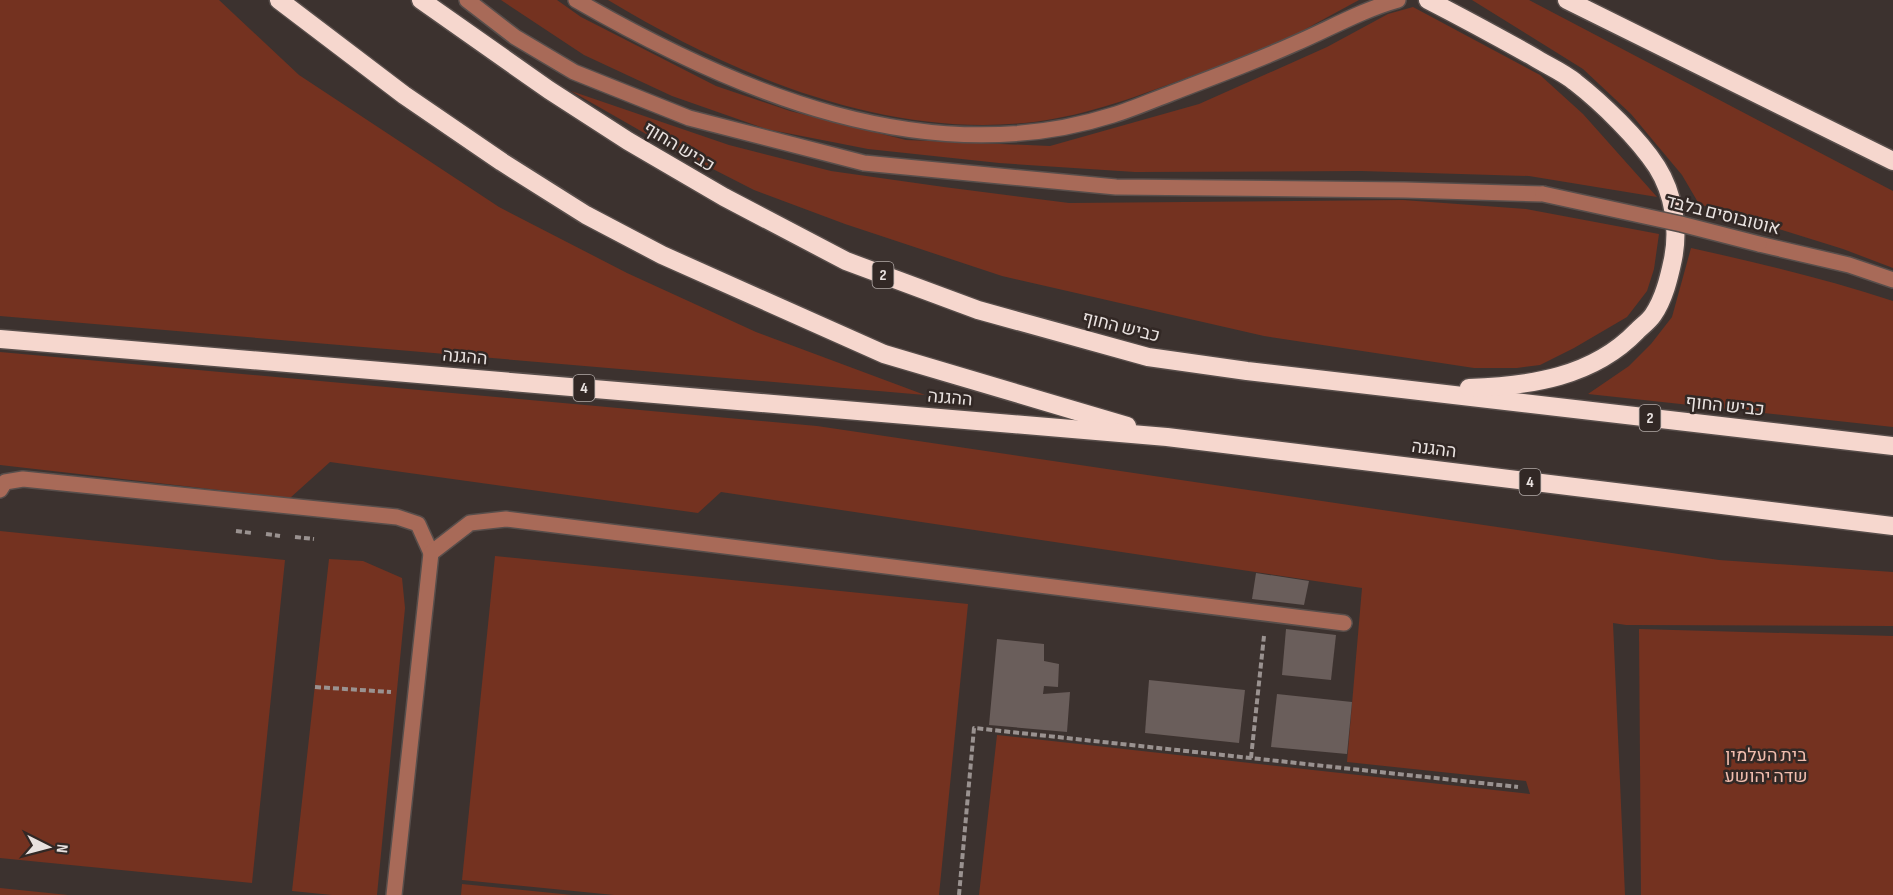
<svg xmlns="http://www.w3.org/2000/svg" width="1893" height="895" font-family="'Sofia Sans Condensed',Heebo,sans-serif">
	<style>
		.green { fill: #743220 }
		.building { fill: #6a5e5b }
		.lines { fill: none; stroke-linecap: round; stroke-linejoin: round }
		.minor-casing { stroke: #584e4b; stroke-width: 18 }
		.highway-casing { stroke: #584e4b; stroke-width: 21 }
		.path { stroke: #9a9290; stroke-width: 4; stroke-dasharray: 6 3; stroke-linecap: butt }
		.minor { stroke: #a86a58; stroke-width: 15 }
		.highway { stroke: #f6d7ce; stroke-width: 18 }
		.minor-bridge-casing { stroke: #584e4b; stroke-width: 18; stroke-linecap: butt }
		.minor-bridge { stroke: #a86a58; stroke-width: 15 }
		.labels { text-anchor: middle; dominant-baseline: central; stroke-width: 5; stroke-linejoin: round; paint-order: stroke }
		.shield { fill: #322825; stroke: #b2aaa8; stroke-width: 1.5 }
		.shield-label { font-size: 16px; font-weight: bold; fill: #e9e2e0 }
		.street-label { font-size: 18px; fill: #e9e2e0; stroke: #322825 }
		.park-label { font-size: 18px; fill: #f1bdae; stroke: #322825 }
	</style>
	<rect width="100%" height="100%" fill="#3c322f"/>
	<g class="green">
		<path d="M0,0H219L299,75L499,207L627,273L756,332L925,395L0,316Z"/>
		<path d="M501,0H557L581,17L716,86L790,111L906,140L1050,146L1199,104L1327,47L1388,14L1413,7L1540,75L1583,114L1657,197L1529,176L1361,171L1135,172L999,163L868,149L766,129L672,96L584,55Z"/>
		<path d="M608,0H1359C1327,17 1295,36 1262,51C1236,62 1208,70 1181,80C1130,99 1078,118 1024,123C879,137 729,73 608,0Z"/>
		<path d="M1472,0H1529L1893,191V268L1843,249L1699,204L1682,175L1631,114L1583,69Z"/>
		<path d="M571,91L729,145L831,171L944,187L1069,203L1403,200L1526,209L1659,234L1654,269L1647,291L1627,317L1574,348L1540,365L1517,368H1474L1264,336L1002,276L845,224L754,190L660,142Z"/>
		<path d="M1691,248C1759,263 1827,279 1893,301V427L1588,394L1629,366L1651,344L1672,317Z"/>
		<path d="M0,352L817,426L1719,560L1893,572V626L1626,625L1613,623L1625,895H979L997,735L1530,794L1526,781L1347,762L1362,588L721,492L698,513L330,462L290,498L0,465Z"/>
		<path d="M0,531L285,560L252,883L0,858Z"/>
		<path d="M495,556L968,604L939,895H614L462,880Z"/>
		<path d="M329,559L363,561L402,578L405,608L377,895H332L292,891Z"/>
		<path d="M1639,629L1893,636V895H1641Z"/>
		<path d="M462,884L572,895H461Z"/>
		<path d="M0,888L68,895H0Z"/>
	</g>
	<g class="building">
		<path d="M1256,573L1309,581L1304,605L1252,599Z"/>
		<path d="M1286,629L1336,635L1331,680L1282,675Z"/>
		<path d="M997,639L1044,644V661L1059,664L1058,687L1044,686L1043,694L1070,692L1067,732L989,725Z"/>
		<path d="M1149,680L1245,690L1239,743L1145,733Z"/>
		<path d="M1277,694L1352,702L1347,754L1271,747Z"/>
	</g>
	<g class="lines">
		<defs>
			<g id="minor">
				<path d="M467,0L515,37L574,72L689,118L864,163L1116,187L1405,190L1543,194"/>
				<path d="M576,0C736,92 927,174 1113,115C1133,109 1153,100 1172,93C1213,77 1254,62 1294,44C1329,29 1362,10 1398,0"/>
				<path d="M1759,244L1849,265L1893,280"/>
				<path d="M0,490L5,482L23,479L397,517L418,524L431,553"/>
				<path d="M394,895L431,553L470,523L506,519L1344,623"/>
			</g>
			<g id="highway">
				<path d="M279,0L404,95L502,162L586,215L662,255L884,354L1127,426"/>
				<path d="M421,0L549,90L628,141L724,197L846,261L978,310L1148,357L1247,371L1893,446"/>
				<path d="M1428,0C1463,18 1498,37 1532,56C1546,65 1563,72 1575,82C1602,103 1639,139 1657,167C1674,194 1679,229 1673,259C1669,278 1664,299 1653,315C1649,321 1642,326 1637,331C1593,377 1530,386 1469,388"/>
				<path d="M1567,0L1893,161"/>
				<path d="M0,339L1167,437L1893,526"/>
			</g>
		</defs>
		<use href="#minor" class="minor-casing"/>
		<use href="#highway" class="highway-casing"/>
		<g class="path">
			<path d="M236,531L252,533"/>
			<path d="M266,534L280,536"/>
			<path d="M295,537L314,539"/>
			<path d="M315,687L391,692"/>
			<path d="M1251,758L1264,636"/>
			<path d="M959,895L974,728L1518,787"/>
		</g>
		<use href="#minor" class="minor"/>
		<use href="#highway" class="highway"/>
		<defs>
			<path id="minor-bridge" d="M1543,194L1681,224L1759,244"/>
		</defs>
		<use href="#minor-bridge" class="minor-bridge-casing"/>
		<use href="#minor-bridge" class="minor-bridge"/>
	</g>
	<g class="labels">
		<g class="shield">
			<rect x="872.5" y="262" width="21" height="26" rx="4.5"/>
			<rect x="573.5" y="375" width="21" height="26" rx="4.5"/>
			<rect x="1639.5" y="405" width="21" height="26" rx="4.5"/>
			<rect x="1519.5" y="469" width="21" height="26" rx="4.5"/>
		</g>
		<g class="shield-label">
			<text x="883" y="275">2</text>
			<text x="584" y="388">4</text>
			<text x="1650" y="418">2</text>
			<text x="1530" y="482">4</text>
		</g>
		<g class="street-label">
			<text transform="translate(679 147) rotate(31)">כביש החוף</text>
			<text transform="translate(1723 215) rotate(14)">אוטובוסים בלבד</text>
			<text transform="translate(1121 327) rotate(14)">כביש החוף</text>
			<text transform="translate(465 357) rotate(5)">ההגנה</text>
			<text transform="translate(950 398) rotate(5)">ההגנה</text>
			<text transform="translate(1725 406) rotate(6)">כביש החוף</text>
			<text transform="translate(1434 449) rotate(7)">ההגנה</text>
		</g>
		<g class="park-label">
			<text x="1766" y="755">בית העלמין<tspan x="1766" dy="21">שדה יהושע</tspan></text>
		</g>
	</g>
	<g transform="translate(48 847) rotate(96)" stroke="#322825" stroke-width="4.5" paint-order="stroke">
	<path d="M0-4.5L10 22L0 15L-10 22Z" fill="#e9e2e0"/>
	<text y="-9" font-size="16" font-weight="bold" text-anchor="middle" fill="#e9e2e0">N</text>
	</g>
</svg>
